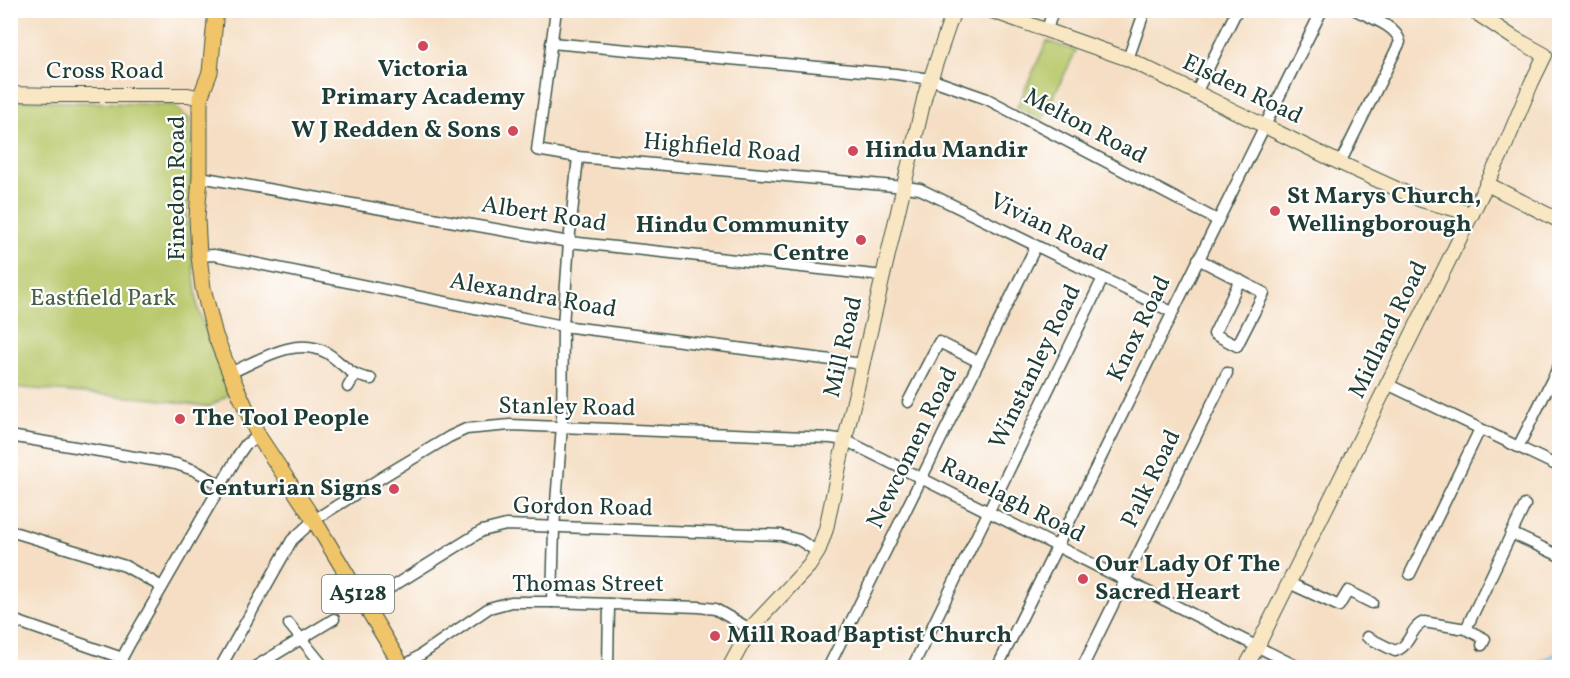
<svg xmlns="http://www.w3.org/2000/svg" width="1570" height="678" font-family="Vollkorn,serif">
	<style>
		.green { fill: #b8c86b; stroke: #6c8250; stroke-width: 1.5 }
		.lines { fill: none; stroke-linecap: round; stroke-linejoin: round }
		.stream { stroke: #6ec0ea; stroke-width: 3 }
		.street-casing { stroke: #3f5549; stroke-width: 13 }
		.secondary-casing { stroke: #3f5549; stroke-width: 16 }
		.primary-casing { stroke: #3f5549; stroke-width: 17 }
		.street { stroke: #fff; stroke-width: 10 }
		.secondary { stroke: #f9e7c3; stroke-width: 14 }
		.primary { stroke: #f0c469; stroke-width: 15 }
		.poi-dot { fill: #d1495b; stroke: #fff; stroke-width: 2 }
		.labels { text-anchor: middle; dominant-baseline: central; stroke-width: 4.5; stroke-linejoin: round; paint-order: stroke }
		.shield { fill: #fff; stroke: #627771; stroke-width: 1.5 }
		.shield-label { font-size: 22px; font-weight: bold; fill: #1f3d34 }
		.poi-label { font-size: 24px; font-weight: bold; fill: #1f3d34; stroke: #fff; text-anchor: start }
		.street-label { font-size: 24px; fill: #1f3d34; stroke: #fff }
		.park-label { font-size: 24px; fill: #456042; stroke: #fff }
	</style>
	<rect width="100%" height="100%" fill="#fff"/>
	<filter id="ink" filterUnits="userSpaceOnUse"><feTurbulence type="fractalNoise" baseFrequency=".0167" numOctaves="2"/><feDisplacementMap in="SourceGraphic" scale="12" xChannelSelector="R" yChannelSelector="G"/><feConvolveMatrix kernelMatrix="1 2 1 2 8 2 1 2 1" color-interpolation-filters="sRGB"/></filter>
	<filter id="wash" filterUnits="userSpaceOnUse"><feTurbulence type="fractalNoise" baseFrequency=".008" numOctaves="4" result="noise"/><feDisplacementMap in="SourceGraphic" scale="24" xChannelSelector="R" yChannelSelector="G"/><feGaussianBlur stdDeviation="1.35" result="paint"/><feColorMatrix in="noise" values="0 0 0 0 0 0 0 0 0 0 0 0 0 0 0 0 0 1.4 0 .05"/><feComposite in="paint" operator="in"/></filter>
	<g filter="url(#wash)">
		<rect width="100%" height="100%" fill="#f5dec3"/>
		<g class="green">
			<path d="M1047,41L1076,51L1042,120L1017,107Z"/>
			<path d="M11,100L173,105L189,119L194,154L187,217L198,308L228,395L209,407L155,399L11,387Z"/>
		</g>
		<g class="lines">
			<path class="stream" d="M1534,668L1538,663L1560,652"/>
		</g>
	</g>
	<g filter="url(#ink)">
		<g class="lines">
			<defs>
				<g id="street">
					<path d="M556,10L537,150L578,157L905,187L920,189L1172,312"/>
					<path d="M1047,30L1053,10"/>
					<path d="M551,43L896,74L930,79L987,99L1217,220"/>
					<path d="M1128,59L1145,10"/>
					<path d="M1196,93L1237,10"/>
					<path d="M1340,163L1400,42C1397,26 1369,17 1355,10"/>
					<path d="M200,177L569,242L884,276"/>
					<path d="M199,256L214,255L563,326L863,364"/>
					<path d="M1198,259L1264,293L1237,346L1214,334L1240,280"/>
					<path d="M230,373C258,361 296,335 327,353C337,359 346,370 357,375C361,377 366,378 371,379"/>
					<path d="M1387,384L1560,467"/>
					<path d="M348,387L355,375"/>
					<path d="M908,402L939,342L979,362"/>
					<path d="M10,436L176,464L194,470L221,485"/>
					<path d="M1518,447L1560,364"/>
					<path d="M10,531L125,566L162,587"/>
					<path d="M1511,533L1560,556"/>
					<path d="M1410,574L1480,429"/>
					<path d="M1289,583L1339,606L1348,591L1372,603"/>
					<path d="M552,602L554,528L562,426L563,326L569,242L578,157"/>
					<path d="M364,604L482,531L506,525L781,535L799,540L818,552"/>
					<path d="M10,619L122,658"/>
					<path d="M289,624L325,668"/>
					<path d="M1466,629L1525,505"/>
					<path d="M1367,637L1395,651C1411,646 1410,627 1424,622L1466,629L1485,639L1482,645"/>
					<path d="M403,667L489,608L511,602H552L699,607L715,609L750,629"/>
					<path d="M120,668L122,658L130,643L239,454L246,444L259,437"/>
					<path d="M220,668L292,540L314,520L389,473L449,437L466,429L510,425L831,438L845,440L1300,668"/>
					<path d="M253,668L334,619"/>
					<path d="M608,668L609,604"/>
					<path d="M828,668L1036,246"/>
					<path d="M912,668L1103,278"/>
					<path d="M997,668L1322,10"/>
					<path d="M1082,668L1227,373"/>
				</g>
				<g id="secondary">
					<path d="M989,10L1128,59L1340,163L1421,200L1472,214"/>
					<path d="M10,94L56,95H188L200,98"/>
					<path d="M1487,184L1560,221"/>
					<path d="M729,668L750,629L809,566L818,552L826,529L841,457L925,95L954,10"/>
					<path d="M1245,668L1257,647L1503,151L1531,84L1545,55L1514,38L1472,10"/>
				</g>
				<path id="primary" d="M216,10L210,72L200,98V177L197,218L199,256L203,288L215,335L230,373L259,437L314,520L403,668"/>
			</defs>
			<use href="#street" class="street-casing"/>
			<use href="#secondary" class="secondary-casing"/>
			<use href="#primary" class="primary-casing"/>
			<use href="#street" class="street"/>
			<use href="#secondary" class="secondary"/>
			<use href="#primary" class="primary"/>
		</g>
	</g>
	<g class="poi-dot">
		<circle cx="423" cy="46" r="6"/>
		<circle cx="513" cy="131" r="6"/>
		<circle cx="853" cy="151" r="6"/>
		<circle cx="1275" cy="211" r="6"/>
		<circle cx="861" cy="240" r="6"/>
		<circle cx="180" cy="419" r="6"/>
		<circle cx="394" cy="489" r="6"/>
		<circle cx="1083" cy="579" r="6"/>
		<circle cx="715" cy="636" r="6"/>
	</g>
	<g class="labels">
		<rect class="shield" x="322" y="575" width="72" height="38" rx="4.5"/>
		<g class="shield-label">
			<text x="358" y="594">A5128</text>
		</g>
		<g class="poi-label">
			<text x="423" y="70" text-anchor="middle">Victoria<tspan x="423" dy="28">Primary Academy</tspan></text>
			<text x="501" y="131" text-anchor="end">W J Redden &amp; Sons</text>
			<text x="865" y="151">Hindu Mandir</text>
			<text x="1287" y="197">St Marys Church,<tspan x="1287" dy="28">Wellingborough</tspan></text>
			<text x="849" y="226" text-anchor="end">Hindu Community<tspan x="849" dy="28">Centre</tspan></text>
			<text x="192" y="419">The Tool People</text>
			<text x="382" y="489" text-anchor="end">Centurian Signs</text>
			<text x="1095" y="565">Our Lady Of The<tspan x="1095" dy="28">Sacred Heart</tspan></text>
			<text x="727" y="636">Mill Road Baptist Church</text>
		</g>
		<g class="street-label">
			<text x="105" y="72">Cross Road</text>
			<text transform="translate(1242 90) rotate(26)">Elsden Road</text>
			<text transform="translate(1085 127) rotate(28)">Melton Road</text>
			<text transform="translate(722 149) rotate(5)">Highfield Road</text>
			<text transform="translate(178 188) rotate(-90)">Finedon Road</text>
			<text transform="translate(544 215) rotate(9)">Albert Road</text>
			<text transform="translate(1048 228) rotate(26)">Vivian Road</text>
			<text transform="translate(533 296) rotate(10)">Alexandra Road</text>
			<text transform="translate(1140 329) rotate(-64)">Knox Road</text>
			<text transform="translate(1389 330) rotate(-64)">Midland Road</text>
			<text transform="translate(844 347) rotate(-77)">Mill Road</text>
			<text transform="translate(1036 367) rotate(-64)">Winstanley Road</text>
			<text transform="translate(567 408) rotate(1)">Stanley Road</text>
			<text transform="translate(913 448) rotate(-64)">Newcomen Road</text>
			<text transform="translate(1152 479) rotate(-64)">Palk Road</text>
			<text transform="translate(1012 501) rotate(27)">Ranelagh Road</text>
			<text transform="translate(583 508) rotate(1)">Gordon Road</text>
			<text x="588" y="585">Thomas Street</text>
		</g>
		<g class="park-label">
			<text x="103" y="299">Eastfield Park</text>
		</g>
	</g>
	<rect width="1570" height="678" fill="none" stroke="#fff" stroke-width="36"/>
</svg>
